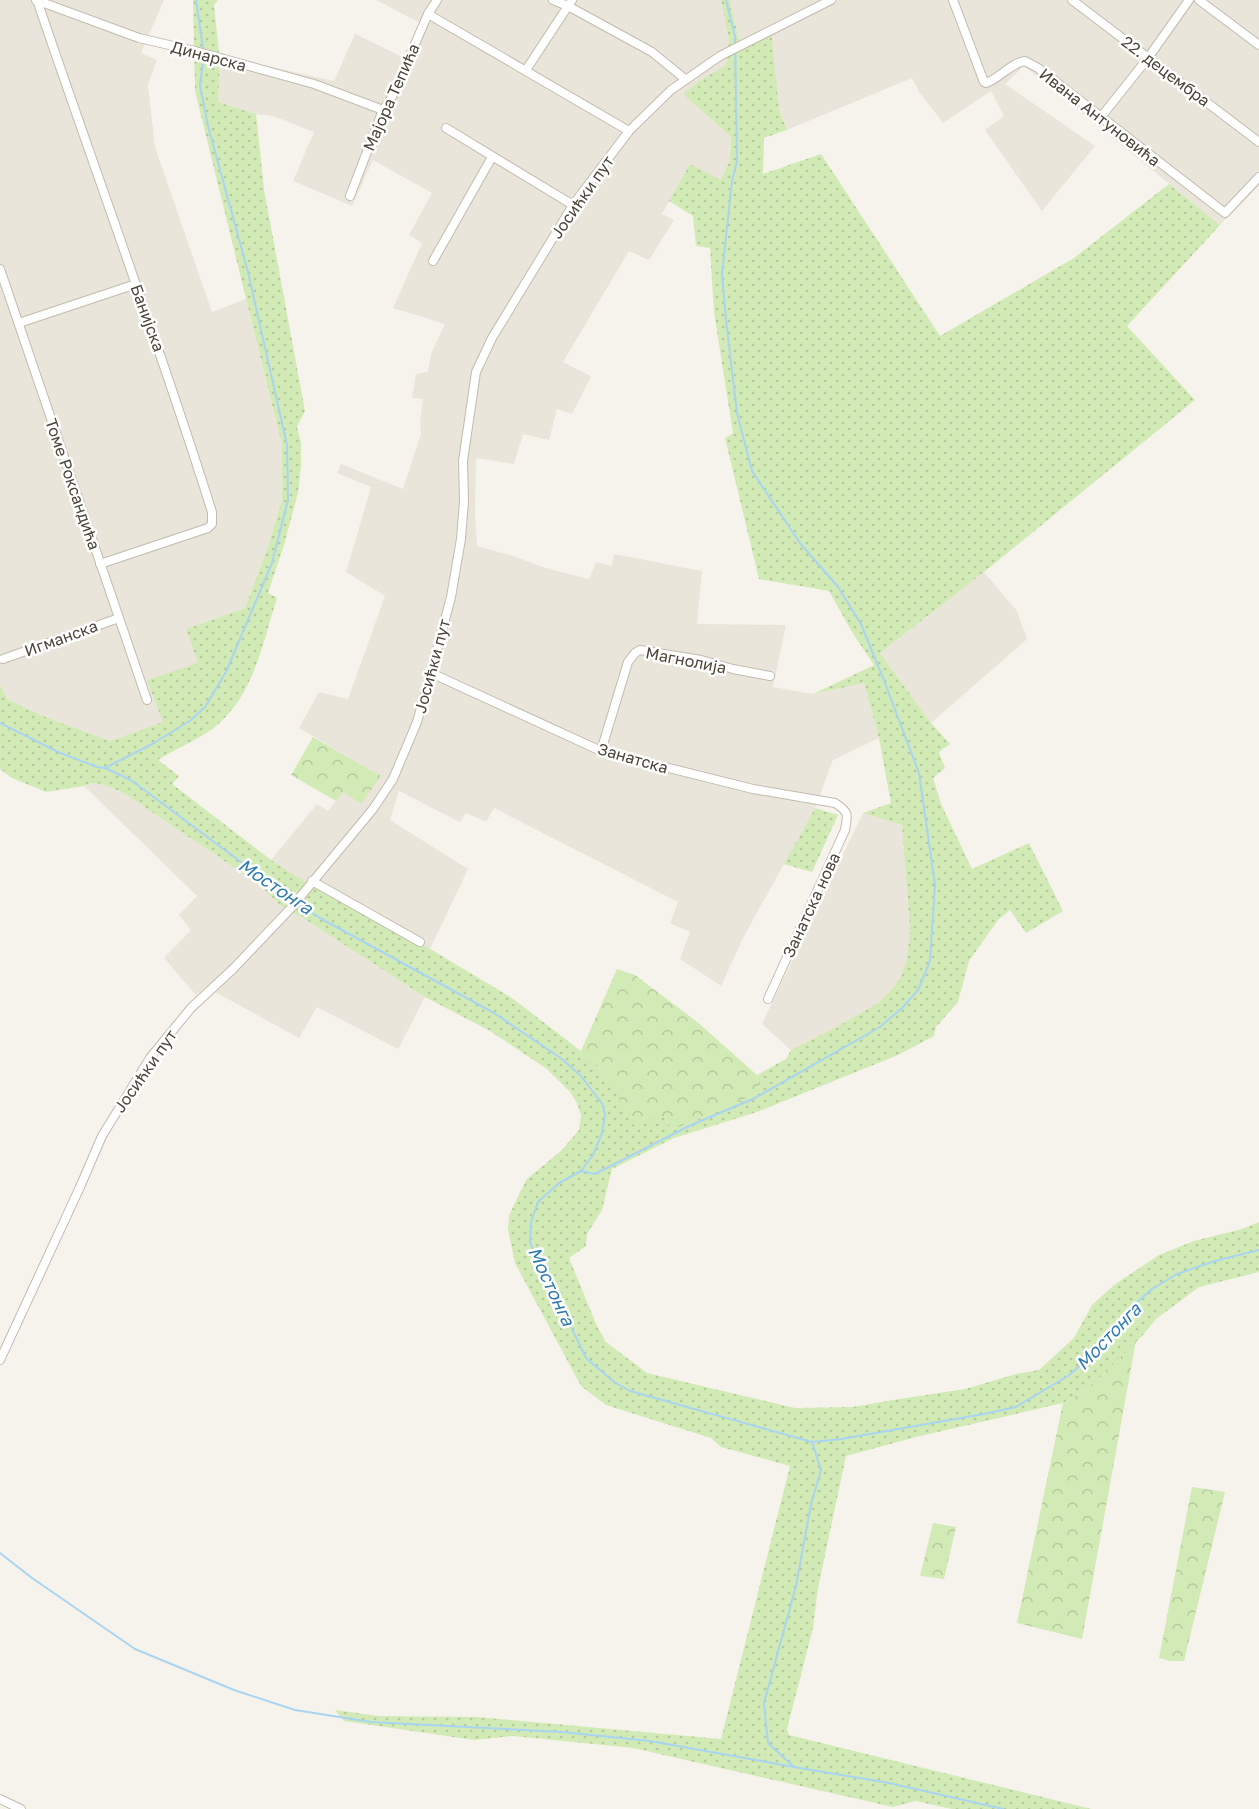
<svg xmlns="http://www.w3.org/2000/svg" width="1259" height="1809" font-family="'Golos Text',sans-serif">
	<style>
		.residential { fill: #eae5da }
		.grass { fill: url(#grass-dots) }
		.forest { fill: url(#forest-crowns) }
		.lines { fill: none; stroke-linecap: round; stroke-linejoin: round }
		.stream { stroke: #a9d4f2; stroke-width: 2 }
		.street-casing { stroke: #c2bbae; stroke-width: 10 }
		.street { stroke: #fff; stroke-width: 8 }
		.labels { text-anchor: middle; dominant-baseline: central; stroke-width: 5; stroke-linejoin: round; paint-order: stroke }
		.street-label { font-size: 16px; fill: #4b4439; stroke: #fff }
		.water-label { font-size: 18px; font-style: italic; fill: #2e7ab2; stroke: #fff }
	</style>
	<defs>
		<pattern id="grass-dots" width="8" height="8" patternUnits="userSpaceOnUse" patternTransform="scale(1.5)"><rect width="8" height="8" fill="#d2eab5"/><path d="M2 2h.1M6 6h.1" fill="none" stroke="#b6ca9c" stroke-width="1.8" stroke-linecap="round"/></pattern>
		<pattern id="forest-crowns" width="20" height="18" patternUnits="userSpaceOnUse" patternTransform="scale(1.5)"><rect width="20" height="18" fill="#d2eab5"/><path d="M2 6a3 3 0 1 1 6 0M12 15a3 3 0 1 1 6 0" fill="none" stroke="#b6ca9c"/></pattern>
	</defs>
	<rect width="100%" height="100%" fill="#f6f3ec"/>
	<g class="residential">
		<path d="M0,0H164L141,53L157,60L148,85L155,147L212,312L246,299L282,445V500L268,546L245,608L186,629L198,663L164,722L110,741L48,718L8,700L0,685Z"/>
		<path d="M376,0H721L729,41L726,65L699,81L683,94L731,137L730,160L721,181L690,164L662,214L674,220L649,260L629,251L563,362L591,376L572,414L557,409L549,440L523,434L514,464L476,458L475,514L477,546L514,556L542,567L589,579L596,562L612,566L614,554L702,571L697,624L786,625L773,687L813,694L864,683L879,738L833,760L815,808L743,938L721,986L680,959L690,932L670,923L678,902L494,808L486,822L466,813L460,822L399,791L390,820L468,869L430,949L320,891L271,860L317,804L328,811L343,792L381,776L299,728L319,692L348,699L385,596L346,572L371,487L337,473L341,464L403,489L421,434L420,421L423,399L412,398L416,374L428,372L431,354L445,324L393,308L422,243L409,235L432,193L373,160L352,206L293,181L314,132L273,116L256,114L218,102L220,62L232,58L334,81L355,34L407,59L424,25Z"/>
		<path d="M730,0H1259V186L1220,225L1024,66L1005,84L1095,146L1042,211L985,130L1004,116L991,91L943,123L920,93L912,78L787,130L779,109L740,45Z"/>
		<path d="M984,572L1017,611L1027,639L931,723L880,653Z"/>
		<path d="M90,783L101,784L122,792L257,883L281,906L303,918L425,997L398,1049L317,1007L299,1038L206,987L196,995L164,958L191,930L179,915L197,896L84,786Z"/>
		<path d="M863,813L902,825L910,930L907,959L901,976L894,987L878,1003L840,1025L791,1050L762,1024Z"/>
	</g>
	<g class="grass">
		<path d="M193,0H218L214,5L220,62L218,102L256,114L264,189L305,411L297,427L301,443V466L298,493L284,545L268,593L277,598C263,642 254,694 217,725C201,739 176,748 158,760L179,776L172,784L271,860L320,891L430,949L512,998L581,1051L599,1067L608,1078L664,1116L672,1130L761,1092L757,1075L786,1059L791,1050L840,1025L878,1003L894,987L901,976L907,959L910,930L902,825L863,813L891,803L879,738L864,683L813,694L874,665L852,632L829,591L759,579L725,438L733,433L714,312L710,248L696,246L693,216L669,201L690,164L721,180L730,160L731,137L683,94L699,81L726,65L729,41L721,0H730L740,45L771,29L779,109L787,130L764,138L763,174L821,154L940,336L1074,258L1169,184L1220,225L1127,326L1195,400L984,572L880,653L931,723L950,744L939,752L945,768L933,778L941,804L972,869L1029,843L1063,911L1026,933L1010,910L998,920L969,961L958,1002L936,1027L934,1036L898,1055L757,1112L674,1138L612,1169L602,1210L587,1234L586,1246L569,1258L597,1326L606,1342L647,1373L795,1408L853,1407L893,1400L965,1389L1016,1374L1039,1370L1074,1338L1092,1305L1114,1285L1159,1255L1194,1241L1242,1229L1259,1222V1272L1199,1287L1156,1319L1142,1336L1100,1378L1084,1391L1063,1403L916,1437L846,1456L818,1588L813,1628L787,1729L789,1735L1091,1809H952L916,1801L893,1807L633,1748L513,1736L474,1740L344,1721L335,1710L378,1716L478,1717L721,1739L790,1466L721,1447L711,1438L606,1405L581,1386L515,1263L508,1229L509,1216L519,1194L527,1179L561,1151L579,1130L581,1115L577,1103L570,1092L547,1069L490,1031L425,997L303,918L281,906L257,883L122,792L101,784L90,783L84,786L46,792L12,778L0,769V685L8,700L48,718L110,741L163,722L147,680L198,663L186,629L245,608L268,546L282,500V445L195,91Z"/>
		<path d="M815,808L838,815L812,872L784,864Z"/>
	</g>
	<g class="forest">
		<path d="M313,737L381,776L361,804L343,792L336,801L291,775Z"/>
		<path d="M617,969L635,975L696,1021L757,1075L761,1092L672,1130L664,1116L633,1125L608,1078L599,1067L581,1051Z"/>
		<path d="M1136,1341L1082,1639L1017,1623L1063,1403L1084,1391L1100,1378Z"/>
		<path d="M1192,1487L1225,1492L1184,1661H1170L1159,1658Z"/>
		<path d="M933,1523L956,1527L944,1579L920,1576Z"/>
	</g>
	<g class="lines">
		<g class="stream">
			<path d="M0,723L58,752L97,767L105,768L131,780L293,901"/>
			<path d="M105,768L154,743L191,720L205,707L226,672L272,563L288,500L287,445L248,272L208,126L200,85L204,55L196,0"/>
			<path d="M298,904L320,918L494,1013L562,1059L581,1076L603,1105L605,1115L602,1133L593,1155L581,1171L559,1183L538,1202L531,1222L530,1243L586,1358L614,1382L630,1391L812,1442L841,1439L984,1414L1016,1407L1068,1376L1090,1357L1127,1311L1152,1289L1177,1274L1215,1261L1259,1250"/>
			<path d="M581,1171L595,1174L689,1126L755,1098L880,1027L903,1007L918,990L930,961L935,885L919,773L885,683L861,624L838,587L800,543L752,471L737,413L726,320L722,274L732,181L737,161L735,36L726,0"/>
			<path d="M812,1442L821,1470L811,1504L796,1586L764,1703L768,1743L794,1767L889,1783L1003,1809"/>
			<path d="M0,1553L32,1578L135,1649L234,1690L295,1710L371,1722L562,1732L650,1741L794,1767"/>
		</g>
		<defs>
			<g id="street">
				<path d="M36,0L139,38L195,51L314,84L383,110"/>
				<path d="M37,0C95,171 158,340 212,512V524L208,528L100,564"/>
				<path d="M553,0L568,6L652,52L685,79"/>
				<path d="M953,0L984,82L986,83C1000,78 1011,63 1025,61L1038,68L1225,213L1259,177"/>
				<path d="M1072,0L1259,142"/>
				<path d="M1199,0L1259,45"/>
				<path d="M428,14L629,131"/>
				<path d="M526,70L572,0"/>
				<path d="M1101,117L1148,58L1189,0"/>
				<path d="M446,128L573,205"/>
				<path d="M350,196L383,110L391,99L428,14L437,0"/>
				<path d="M433,261L492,157"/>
				<path d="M0,269L147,700"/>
				<path d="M19,323L136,284"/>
				<path d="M3,659L119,618"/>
				<path d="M431,673L601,751L753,789L835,803C849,812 848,814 845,830L768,999"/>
				<path d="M601,751L628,662L635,653L640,650L701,660L733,669L770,676"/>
				<path d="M312,881L420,942"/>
				<path d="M0,1360L80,1187L102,1136L150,1058L191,1008L233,969L291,908L373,809L393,779L417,722L431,673L451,597L461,539L464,501L463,461L476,372L492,338L573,205L629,131L671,90L720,56L831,0"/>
				<path d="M0,1799L21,1809"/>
			</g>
		</defs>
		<use href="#street" class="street-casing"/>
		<use href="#street" class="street"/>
	</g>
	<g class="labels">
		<g class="street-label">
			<text transform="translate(209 56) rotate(15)">Динарска</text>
			<text transform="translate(1166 71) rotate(37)">22. децембра</text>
			<text transform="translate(391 97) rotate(-66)">Мајора Тепића</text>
			<text transform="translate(1100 117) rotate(38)">Ивана Антуновића</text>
			<text transform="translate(582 197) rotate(-55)">Јосићки пут</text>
			<text transform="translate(148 318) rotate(70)">Банијска</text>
			<text transform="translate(73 484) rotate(71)">Томе Роксандића</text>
			<text transform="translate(61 638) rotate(-20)">Игманска</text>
			<text transform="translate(686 660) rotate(11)">Магнолија</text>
			<text transform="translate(432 666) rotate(-75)">Јосићки пут</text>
			<text transform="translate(633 758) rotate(16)">Занатска</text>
			<text transform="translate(811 905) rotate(-65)">Занатска нова</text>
			<text transform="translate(145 1071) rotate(-55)">Јосићки пут</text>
		</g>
		<g class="water-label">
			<text transform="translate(276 886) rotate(34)">Мостонга</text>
			<text transform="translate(552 1286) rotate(65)">Мостонга</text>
			<text transform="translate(1108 1336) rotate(-46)">Мостонга</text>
		</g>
	</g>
</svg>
